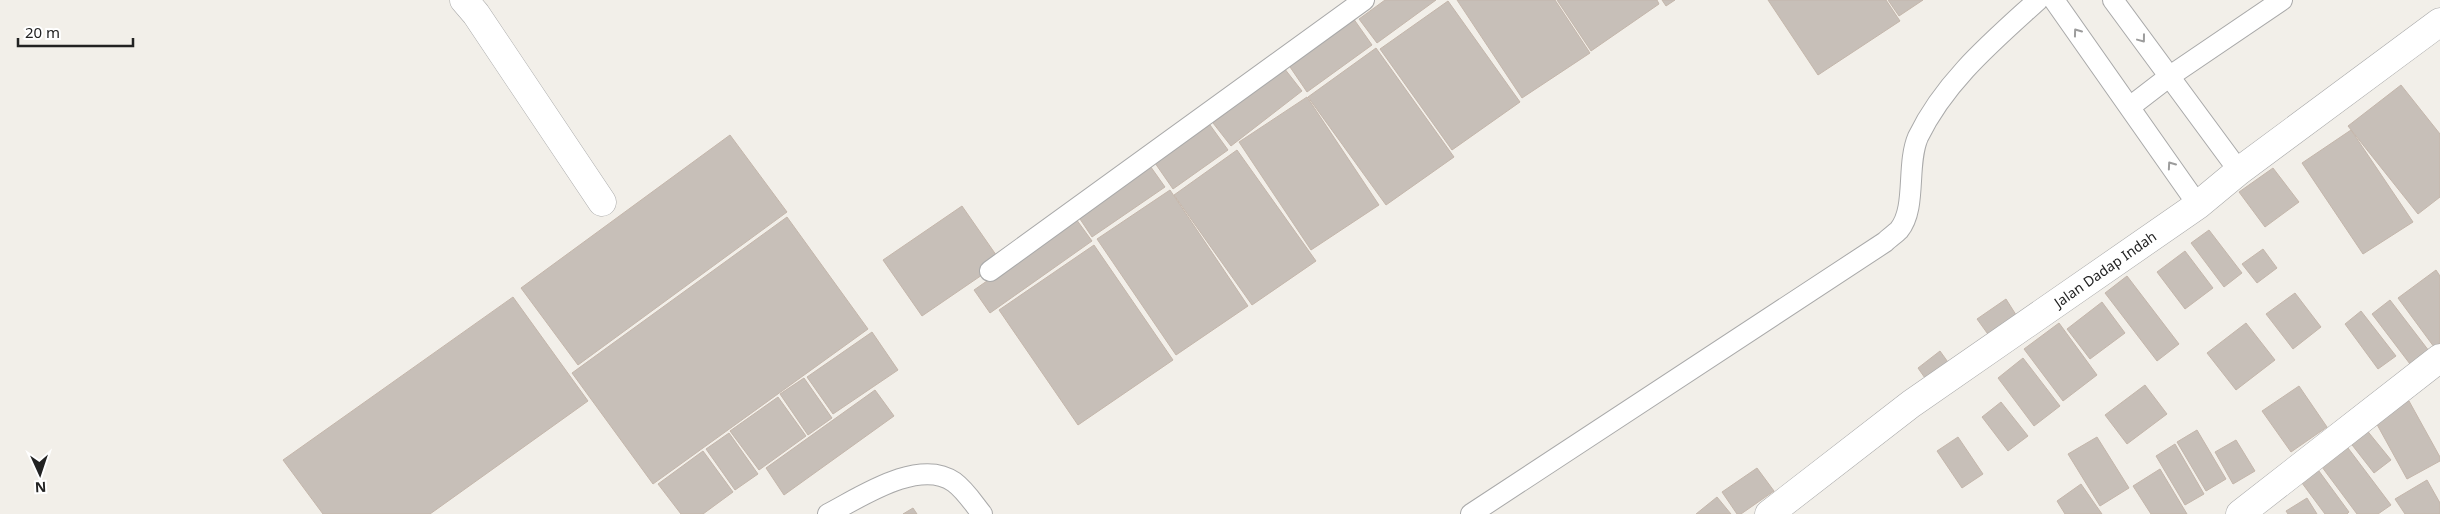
<svg xmlns="http://www.w3.org/2000/svg" width="2440" height="514" font-family="'Noto Sans',sans-serif">
	<style>
		.building { fill: #c7bfb8; stroke: #c4b6ab }
		.lines { fill: none; stroke-linecap: round; stroke-linejoin: round }
		.lane-casing { stroke: #a9a9a9; stroke-width: 22 }
		.street-casing { stroke: #a9a9a9; stroke-width: 29 }
		.lane { stroke: #fff; stroke-width: 20 }
		.street { stroke: #fff; stroke-width: 28 }
		.oneway { stroke: #9c9c9c }
		.labels { text-anchor: middle; dominant-baseline: central; stroke-width: 4; stroke-linejoin: round; paint-order: stroke }
		.street-label { font-size: 14px; fill: #222; stroke: #fff }
	</style>
	<rect width="100%" height="100%" fill="#f2efe9"/>
	<g class="building">
		<path d="M1385,0H1436L1377,43L1359,19Z"/>
		<path d="M1457,0H1555L1590,53L1522,98Z"/>
		<path d="M1557,0H1657L1659,4L1591,51Z"/>
		<path d="M1662,0H1675L1666,6Z"/>
		<path d="M1768,0H1886L1900,21L1818,75Z"/>
		<path d="M1888,0H1923L1899,16Z"/>
		<path d="M1448,1L1520,102L1452,150L1380,49Z"/>
		<path d="M1353,18L1372,45L1307,92L1288,64Z"/>
		<path d="M1376,48L1454,157L1386,205L1308,97Z"/>
		<path d="M1284,68L1302,91L1231,146L1213,123Z"/>
		<path d="M2401,85L2440,134V197L2418,214L2348,126Z"/>
		<path d="M1307,97L1379,205L1311,250L1239,142Z"/>
		<path d="M1210,125L1228,150L1173,189L1155,163Z"/>
		<path d="M2351,130L2413,222L2363,254L2302,163Z"/>
		<path d="M730,135L787,212L578,365L521,288Z"/>
		<path d="M1237,150L1316,261L1252,305L1174,195Z"/>
		<path d="M1148,163L1165,187L1092,237L1076,213Z"/>
		<path d="M2273,168L2299,202L2265,227L2239,192Z"/>
		<path d="M1170,190L1248,306L1176,355L1097,239Z"/>
		<path d="M962,206L1001,262L922,316L883,260Z"/>
		<path d="M787,217L868,329L653,484L572,373Z"/>
		<path d="M1076,219L1092,241L990,313L974,290Z"/>
		<path d="M2209,230L2242,273L2224,287L2191,243Z"/>
		<path d="M1094,245L1173,360L1078,425L999,310Z"/>
		<path d="M2263,249L2277,268L2257,283L2242,264Z"/>
		<path d="M2185,251L2213,288L2185,309L2157,272Z"/>
		<path d="M2436,270L2440,276V349L2437,351L2398,298Z"/>
		<path d="M2127,276L2179,344L2157,361L2105,293Z"/>
		<path d="M2295,293L2321,327L2293,349L2266,314Z"/>
		<path d="M513,297L588,401L430,514H323L283,460Z"/>
		<path d="M2006,299L2018,318L1990,337L1977,319Z"/>
		<path d="M2390,300L2429,351L2410,364L2372,314Z"/>
		<path d="M2102,302L2125,333L2090,359L2067,329Z"/>
		<path d="M2361,311L2396,356L2378,369L2345,324Z"/>
		<path d="M2059,323L2097,375L2063,401L2024,349Z"/>
		<path d="M2246,323L2275,360L2236,390L2207,353Z"/>
		<path d="M872,332L898,370L833,414L807,377Z"/>
		<path d="M1940,351L1950,365L1927,381L1918,368Z"/>
		<path d="M2023,358L2060,406L2034,426L1998,378Z"/>
		<path d="M804,378L832,418L808,435L780,394Z"/>
		<path d="M2145,385L2167,414L2127,444L2105,415Z"/>
		<path d="M2299,386L2327,427L2291,452L2262,411Z"/>
		<path d="M875,390L894,416L784,495L766,468Z"/>
		<path d="M778,397L806,436L759,470L730,431Z"/>
		<path d="M2409,401L2440,457V461L2407,479L2374,419Z"/>
		<path d="M2001,402L2028,436L2008,451L1982,417Z"/>
		<path d="M2365,428L2391,460L2374,473L2349,441Z"/>
		<path d="M2197,430L2226,479L2206,491L2177,442Z"/>
		<path d="M729,433L758,474L735,490L706,449Z"/>
		<path d="M1958,437L1983,474L1962,488L1937,451Z"/>
		<path d="M2097,437L2129,488L2100,506L2068,454Z"/>
		<path d="M2236,440L2255,471L2233,484L2215,452Z"/>
		<path d="M2175,444L2204,494L2185,505L2156,456Z"/>
		<path d="M2345,444L2391,505L2378,514H2357L2319,463Z"/>
		<path d="M703,451L733,492L703,514H681L658,484Z"/>
		<path d="M2316,467L2349,512L2347,514H2325L2299,479Z"/>
		<path d="M1757,468L1774,491L1741,514H1737L1722,492Z"/>
		<path d="M2160,469L2187,514H2151L2133,486Z"/>
		<path d="M2427,480L2440,503V514H2405L2395,499Z"/>
		<path d="M2081,484L2102,514H2065L2057,501Z"/>
		<path d="M1717,497L1731,514H1696Z"/>
		<path d="M2307,498L2317,514H2288L2286,511Z"/>
		<path d="M913,508L917,514H903Z"/>
	</g>
	<g class="lines">
		<defs>
			<g id="lane">
				<path d="M2054,0L2198,205"/>
				<path d="M2113,0L2239,171"/>
				<path d="M2131,106L2170,76L2282,0"/>
				<path d="M990,271L1364,0"/>
				<path d="M828,514C859,498 919,457 954,482C965,490 974,504 982,514"/>
				<path d="M1471,514L1885,242C1889,238 1895,234 1899,230C1917,208 1906,165 1918,137C1945,81 1993,41 2038,0"/>
			</g>
			<g id="street">
				<path d="M464,0L476,14L602,202"/>
				<path d="M1769,514L1911,404L2198,205L2239,171L2440,22"/>
				<path d="M2240,514L2440,358"/>
			</g>
		</defs>
		<use href="#lane" class="lane-casing"/>
		<use href="#street" class="street-casing"/>
		<use href="#lane" class="lane"/>
		<use href="#street" class="street"/>
	</g>
	<defs><path id="oneway-chevron" d="M-2-3.5L2.5 0L-2 3.5" fill="none" stroke-width="1.6" stroke-linecap="round" stroke-linejoin="round" transform="scale(1.25)"/></defs>
	<g class="oneway">
		<use href="#oneway-chevron" transform="translate(2077 32) rotate(-126)"/>
		<use href="#oneway-chevron" transform="translate(2142 39) rotate(53)"/>
		<use href="#oneway-chevron" transform="translate(2171 165) rotate(-125)"/>
	</g>
	<g class="labels">
		<g class="street-label">
			<text transform="translate(2105 269) rotate(-35)">Jalan Dadap Indah</text>
		</g>
	</g>
	<g transform="translate(40 474) rotate(177)" stroke="#ffffff" stroke-width="4" paint-order="stroke">
	<path d="M0-4L9 19L0 12L-9 19Z" fill="#222222"/>
	<text y="-8" font-size="14" font-weight="bold" text-anchor="middle" fill="#222222">N</text>
	</g>
	<path d="M18 38v8h115v-8" fill="none" stroke="#222222" stroke-width="2.5"/>
	<text x="25" y="38" font-size="15" fill="#222222" stroke="#ffffff" stroke-width="4" paint-order="stroke">20 m</text>
</svg>
